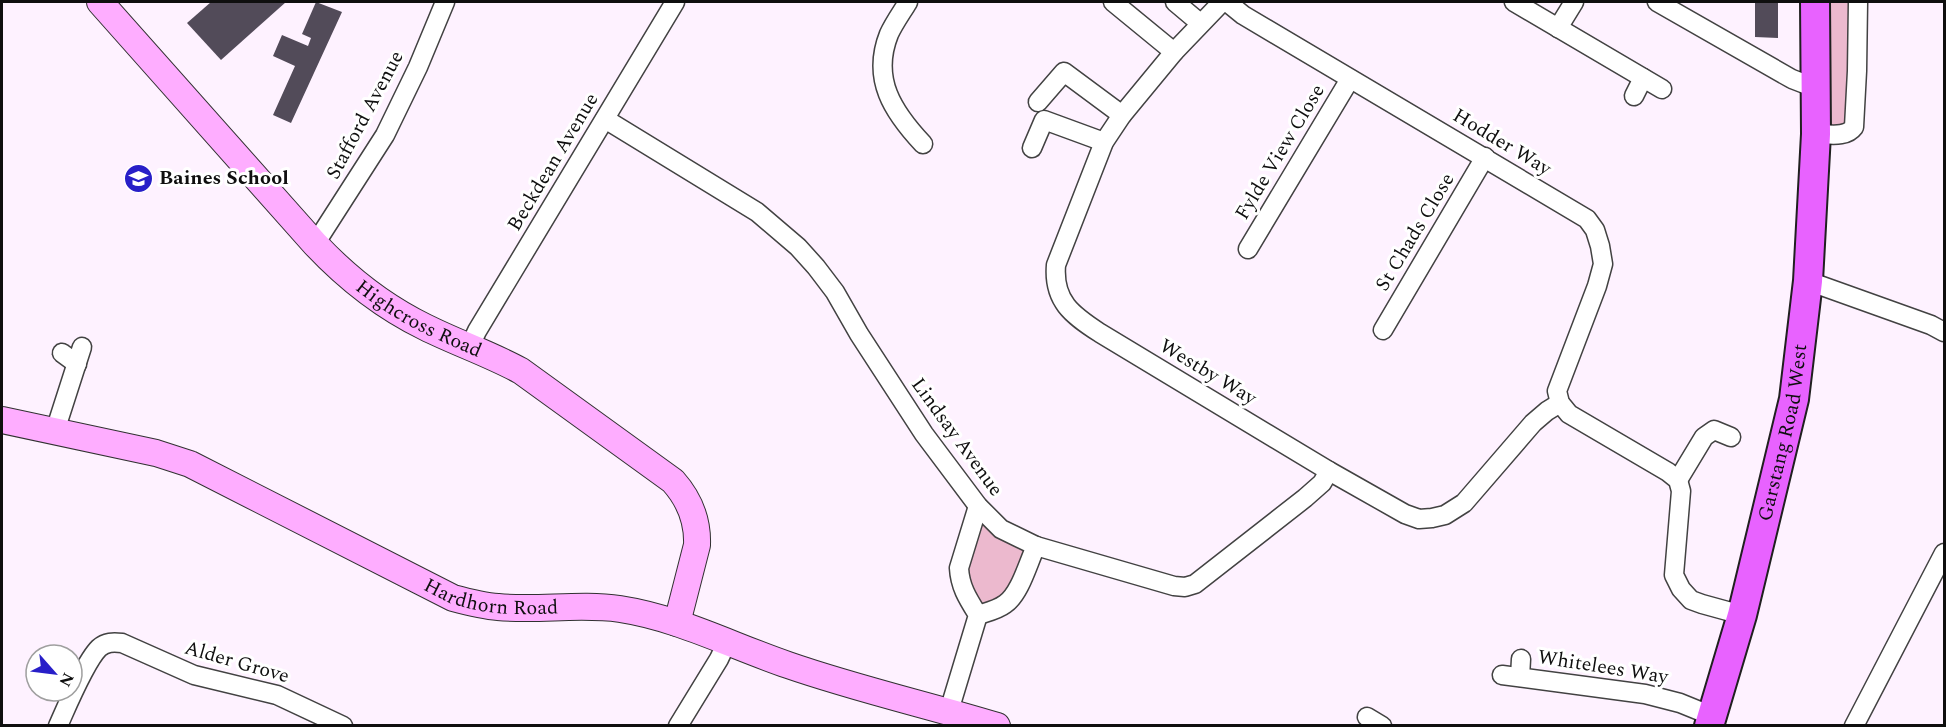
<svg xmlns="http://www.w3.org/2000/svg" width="1946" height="727" font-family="Spectral,serif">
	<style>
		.green { fill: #ecb9ce }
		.building { fill: #524b59 }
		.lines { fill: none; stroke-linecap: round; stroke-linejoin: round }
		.street-casing { stroke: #424242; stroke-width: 21 }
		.secondary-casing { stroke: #313131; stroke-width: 28 }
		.primary-casing { stroke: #202020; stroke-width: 32 }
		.street { stroke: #fff; stroke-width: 18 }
		.secondary { stroke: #feadff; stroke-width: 26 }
		.primary { stroke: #e862ff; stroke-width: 28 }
		.labels { text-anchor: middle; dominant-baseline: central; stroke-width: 6; stroke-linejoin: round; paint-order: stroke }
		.street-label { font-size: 20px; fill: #0f0f0f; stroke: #fff }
		.poi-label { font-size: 20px; font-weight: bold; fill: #0f0f0f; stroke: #fff; text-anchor: start }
	</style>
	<rect width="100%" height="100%" fill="#fef2ff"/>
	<g class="green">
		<path d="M1829,2H1852L1849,121L1836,130L1828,122Z"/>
		<path d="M978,506L1036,546L1017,590L978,615L964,594Z"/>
	</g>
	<g class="building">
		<path d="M211,2H286L221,60L187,23Z"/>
		<path d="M316,2L342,12L291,123L273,115L295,66L273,56L282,35L308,46L311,38L302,34Z"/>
		<path d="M1755,2H1778V38L1755,37Z"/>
	</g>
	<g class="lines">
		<defs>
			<g id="street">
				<path d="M908,2C902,12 894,23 889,34C871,79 893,112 923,144"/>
				<path d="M1113,2L1174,52"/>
				<path d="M1175,2L1200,23"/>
				<path d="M1222,2L1174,52L1122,115L1104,142L1056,265C1053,301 1072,315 1100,333L1329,471L1405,514L1419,519L1432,518L1445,515L1464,503L1533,423L1547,411L1560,403"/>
				<path d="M1227,2L1243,15L1587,219L1595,230L1600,246L1603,264L1597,286L1557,391L1560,403L1569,414L1668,472L1678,480L1681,491L1674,575L1681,589L1691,600L1702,604L1742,615"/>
				<path d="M1514,2L1662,89"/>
				<path d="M1657,2L1792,79L1805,84H1816"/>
				<path d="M1558,28L1574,2"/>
				<path d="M1634,96L1643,78"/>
				<path d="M1038,102L1064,72L1122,115"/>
				<path d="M605,119L757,212L798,247L816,267L835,292L859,334L924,434L978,506L1001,529L1036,546L1174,586L1185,587L1195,584L1305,498L1322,483L1329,471"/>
				<path d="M1816,134C1829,134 1846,138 1854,127L1857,71L1858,2"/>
				<path d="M1032,148L1044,120L1104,142"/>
				<path d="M315,244L385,135L418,67L445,2"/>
				<path d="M1248,249L1350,79"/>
				<path d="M1808,281L1931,325L1944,332"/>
				<path d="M1383,330L1485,157"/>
				<path d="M470,346L477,331L675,2"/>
				<path d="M62,353L77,364"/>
				<path d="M55,431L82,347"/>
				<path d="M1678,480L1704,437L1714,430L1731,437"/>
				<path d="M978,615C987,612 997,610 1005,604C1020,594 1028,563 1036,546"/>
				<path d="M1502,675L1645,694L1680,703L1712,716"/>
				<path d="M1520,677L1521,659"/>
				<path d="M949,711L978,615C968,599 960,587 959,568L978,506"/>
				<path d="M1367,717L1382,726"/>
				<path d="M58,726C67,706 85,662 99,648C106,642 113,642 122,643L194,675L277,695L343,726"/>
				<path d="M678,726L719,659L727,642"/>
				<path d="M1854,726L1944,553"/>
			</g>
			<g id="secondary">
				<path id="s1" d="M100,2L315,244C346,277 384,307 425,327C457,343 490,354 521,371L673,481C689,499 698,520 697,545L677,623"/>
				<path id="s2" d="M2,420L156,453L190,464L453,598C468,602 483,606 498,607C538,611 580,603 620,609C679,618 732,646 788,665C857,689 928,705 997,726"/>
			</g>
			<g id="primary">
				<path id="s3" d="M1709,726L1742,615L1794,399L1808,281L1816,134L1815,2"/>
			</g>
		</defs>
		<use href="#street" class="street-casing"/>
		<use href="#secondary" class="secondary-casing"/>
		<use href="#primary" class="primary-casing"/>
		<use href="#street" class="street"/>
		<use href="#secondary" class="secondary"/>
		<use href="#primary" class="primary"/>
	</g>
	<defs>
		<symbol id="school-disc" viewBox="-11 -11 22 22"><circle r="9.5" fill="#281fc8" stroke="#fff"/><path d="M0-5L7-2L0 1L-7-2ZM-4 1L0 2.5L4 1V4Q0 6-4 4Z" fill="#fff"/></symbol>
	</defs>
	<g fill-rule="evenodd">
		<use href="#school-disc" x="122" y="162" width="33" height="33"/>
	</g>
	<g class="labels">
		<g class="street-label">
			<text transform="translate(365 115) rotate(-62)">Stafford Avenue</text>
			<text transform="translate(1502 142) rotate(31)">Hodder Way</text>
			<text transform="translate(1280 152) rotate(-59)">Fylde View Close</text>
			<text transform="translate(553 162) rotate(-59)">Beckdean Avenue</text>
			<text transform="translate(1415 232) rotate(-59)">St Chads Close</text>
			<text stroke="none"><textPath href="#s1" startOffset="453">Highcross Road</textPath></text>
			<text transform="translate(1208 372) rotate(31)">Westby Way</text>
			<text stroke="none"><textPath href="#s3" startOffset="303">Garstang Road West</textPath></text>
			<text transform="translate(957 437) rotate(54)">Lindsay Avenue</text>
			<text stroke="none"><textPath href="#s2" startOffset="526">Hardhorn Road</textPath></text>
			<text transform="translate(237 662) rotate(16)">Alder Grove</text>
			<text transform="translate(1603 667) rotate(9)">Whitelees Way</text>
		</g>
		<g class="poi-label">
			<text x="159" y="178">Baines School</text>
		</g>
	</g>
	<rect width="1946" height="727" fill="none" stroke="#0f0f0f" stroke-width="6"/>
	<g transform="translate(54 673) rotate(118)"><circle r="28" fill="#ffffff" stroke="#9f9f9f" stroke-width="1.5"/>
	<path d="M0-4.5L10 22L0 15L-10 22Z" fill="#281fc8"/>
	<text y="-9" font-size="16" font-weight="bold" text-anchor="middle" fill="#0f0f0f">N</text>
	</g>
</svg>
